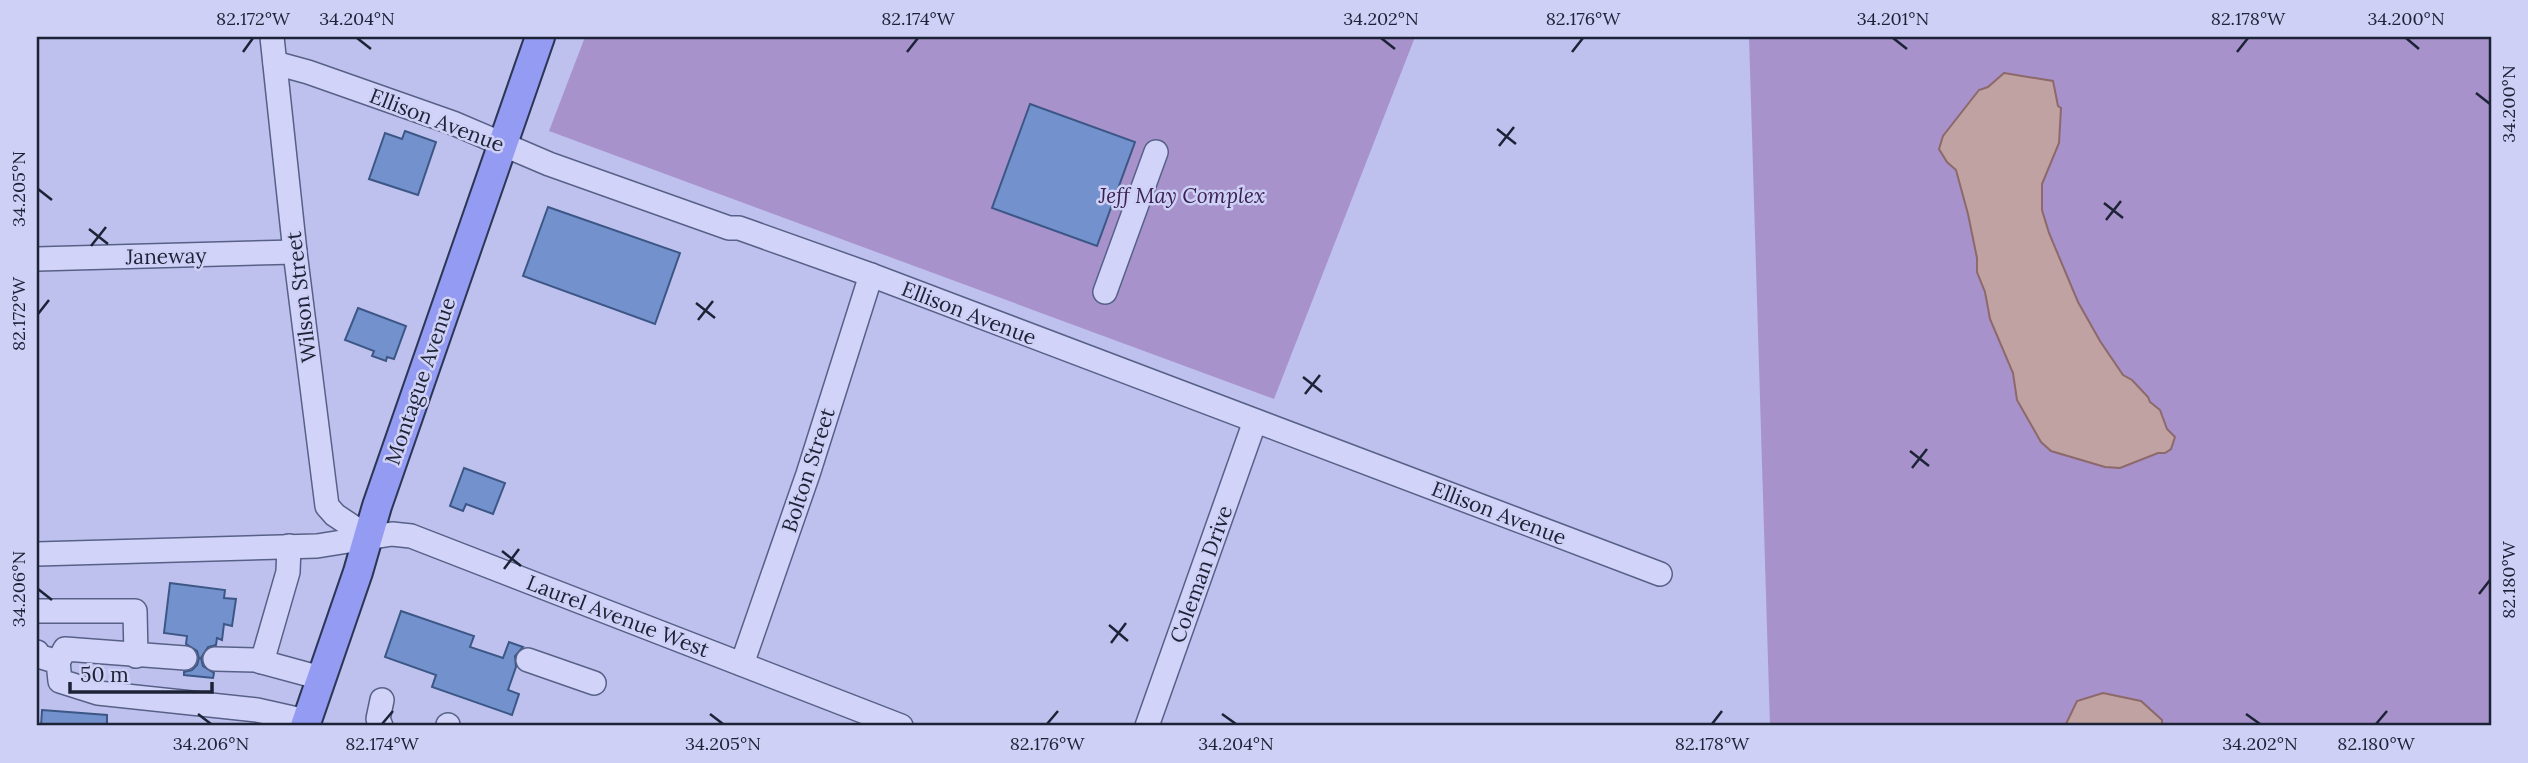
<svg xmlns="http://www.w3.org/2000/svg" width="2528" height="763" font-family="Lora,serif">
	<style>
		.green { fill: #a792cc }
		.water { fill: #c0a2a3; stroke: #8d6969; stroke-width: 2 }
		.building { fill: #7392cd; stroke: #3c5786; stroke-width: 2 }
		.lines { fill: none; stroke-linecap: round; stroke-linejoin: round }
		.minor-casing { stroke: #576187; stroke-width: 26 }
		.major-casing { stroke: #2b3754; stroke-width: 32 }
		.minor { stroke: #d1d3f9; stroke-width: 23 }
		.major { stroke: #949bf3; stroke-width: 28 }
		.ticks { fill: none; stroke: #1c2336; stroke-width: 2.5 }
		.labels { text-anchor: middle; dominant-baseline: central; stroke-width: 5; stroke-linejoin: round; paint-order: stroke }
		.street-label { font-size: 21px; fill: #1c2336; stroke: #ced0f6 }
		.park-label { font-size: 21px; font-style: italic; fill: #3a2253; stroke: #ced0f6 }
		.neatline { fill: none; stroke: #1c2336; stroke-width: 2.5 }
		.ticks-label { font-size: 18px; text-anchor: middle; fill: #1c2336 }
	</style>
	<rect width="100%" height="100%" fill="#bec1ee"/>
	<g class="green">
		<path d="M585,37H1415L1274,399L549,131Z"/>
		<path d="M1749,37H2491V726H1770Z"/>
	</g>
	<g class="water">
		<path d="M2004,73L2053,81L2058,106L2061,108L2059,143L2042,184V210L2049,233L2078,302L2100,341L2123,375L2132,380L2148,397L2150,402L2160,410L2167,429L2175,437L2171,449L2165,453H2158L2120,468L2105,467L2051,451L2041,442L2017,400L2013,373L1990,319L1985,292L1977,272V258L1968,214L1956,170L1947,162L1939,149L1943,136L1979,90L1988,87Z"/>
		<path d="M2103,693L2141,701L2162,720V726H2065L2077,701Z"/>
	</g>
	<g class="building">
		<path d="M1030,104L1135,142L1097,246L992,208Z"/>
		<path d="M405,131L436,142L418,195L369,179L385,133L402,139Z"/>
		<path d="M548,207L680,253L655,324L523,276Z"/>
		<path d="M358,308L406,326L394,359L387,357L386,361L372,356L374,351L345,340Z"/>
		<path d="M464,468L505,483L493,514L466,504L463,511L450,506Z"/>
		<path d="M170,583L225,590L224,598L236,599L232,626L224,624L222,640L217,638L216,645L208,647L201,658L203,666L214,673L213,678L184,675V672L192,670L197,665L199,658L197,651L186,644L187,636L164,633Z"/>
		<path d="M401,611L474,636L470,647L503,658L509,642L523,647L515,656L516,667L508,690L519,694L512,715L432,687L436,675L385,657Z"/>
		<path d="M42,710L107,715V726H41Z"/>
	</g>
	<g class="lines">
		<defs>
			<g id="minor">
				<path d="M272,37L295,252L327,506L335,515L368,537"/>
				<path d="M275,63L308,72L453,123L549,164L729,228H739L871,275L1660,574"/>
				<path d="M37,259L295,252"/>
				<path d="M1105,292L1156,152"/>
				<path d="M37,554L317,546L392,534L411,536L901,726"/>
				<path d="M37,611H135L136,656"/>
				<path d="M37,652L38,656L58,662L60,681L98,693L257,710L306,721"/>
				<path d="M215,659L255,660L321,678"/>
				<path d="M528,660L594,683"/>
				<path d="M58,662L65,649L185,658"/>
				<path d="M262,662L288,572L289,546"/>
				<path d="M742,664L808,474L871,275"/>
				<path d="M381,726L378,719L382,700"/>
				<path d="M448,726V725"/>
				<path d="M1147,726L1255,421"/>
			</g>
			<path id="major" d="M305,726L358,572L377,506L540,37"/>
		</defs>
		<use href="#minor" class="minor-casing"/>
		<use href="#major" class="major-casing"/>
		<use href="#minor" class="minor"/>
		<use href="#major" class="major"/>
	</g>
	<path class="ticks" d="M357,38L371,49M1381,38L1395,49M1893,38L1907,49M2406,38L2419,49M243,52L253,38M907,52L918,38M1572,52L1583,38M2237,52L2248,38M2476,93L2490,104M1497,129L1516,144M1499,146L1514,127M38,189L52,200M2104,203L2123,218M2106,220L2121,201M89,229L108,244M91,246L106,227M696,303L715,318M38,314L49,300M698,320L713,301M1303,377L1322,392M1305,394L1320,375M1910,451L1929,466M1912,468L1927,449M502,551L521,566M504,569L519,549M38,589L52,600M2479,594L2490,580M1109,625L1128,641M1111,643L1126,623M198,714L211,724M710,714L723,724M1222,714L1236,724M2246,714L2260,724M382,724L393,711M1047,724L1058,711M1712,724L1722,711M2376,724L2387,711"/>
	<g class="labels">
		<g class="street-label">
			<text transform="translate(437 120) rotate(21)">Ellison Avenue</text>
			<text transform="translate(166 256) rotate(-1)">Janeway</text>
			<text transform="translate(301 297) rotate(-97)">Wilson Street</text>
			<text transform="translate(969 313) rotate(21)">Ellison Avenue</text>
			<text transform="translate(420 381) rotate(-71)">Montague Avenue</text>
			<text transform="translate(808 470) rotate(-72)">Bolton Street</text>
			<text transform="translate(1499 513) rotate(21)">Ellison Avenue</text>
			<text transform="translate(1201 574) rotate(-70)">Coleman Drive</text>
			<text transform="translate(618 616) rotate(21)">Laurel Avenue West</text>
		</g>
		<g class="park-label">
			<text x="1182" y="195">Jeff May Complex</text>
		</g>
	</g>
	<rect width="2528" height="763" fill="none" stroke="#ced0f6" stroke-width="77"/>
	<path d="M70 682v10h142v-10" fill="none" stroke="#1c2336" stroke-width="3.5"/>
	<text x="80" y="682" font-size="21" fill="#1c2336" stroke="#ced0f6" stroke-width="5" paint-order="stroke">50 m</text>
	<rect x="38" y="38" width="2452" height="686" class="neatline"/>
	<g class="ticks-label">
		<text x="253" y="25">82.172°W</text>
		<text x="357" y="25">34.204°N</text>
		<text x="918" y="25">82.174°W</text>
		<text x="1381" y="25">34.202°N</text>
		<text x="1583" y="25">82.176°W</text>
		<text x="1893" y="25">34.201°N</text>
		<text x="2248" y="25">82.178°W</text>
		<text x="2406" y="25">34.200°N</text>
		<text transform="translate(2509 104) rotate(-90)" y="6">34.200°N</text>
		<text transform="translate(19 189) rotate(-90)" y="6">34.205°N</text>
		<text transform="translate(19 314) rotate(-90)" y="6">82.172°W</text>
		<text transform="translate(2509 580) rotate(-90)" y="6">82.180°W</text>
		<text transform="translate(19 589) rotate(-90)" y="6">34.206°N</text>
		<text x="211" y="750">34.206°N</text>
		<text x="382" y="750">82.174°W</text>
		<text x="723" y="750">34.205°N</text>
		<text x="1047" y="750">82.176°W</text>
		<text x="1236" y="750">34.204°N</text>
		<text x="1712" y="750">82.178°W</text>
		<text x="2260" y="750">34.202°N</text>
		<text x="2376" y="750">82.180°W</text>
	</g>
</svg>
